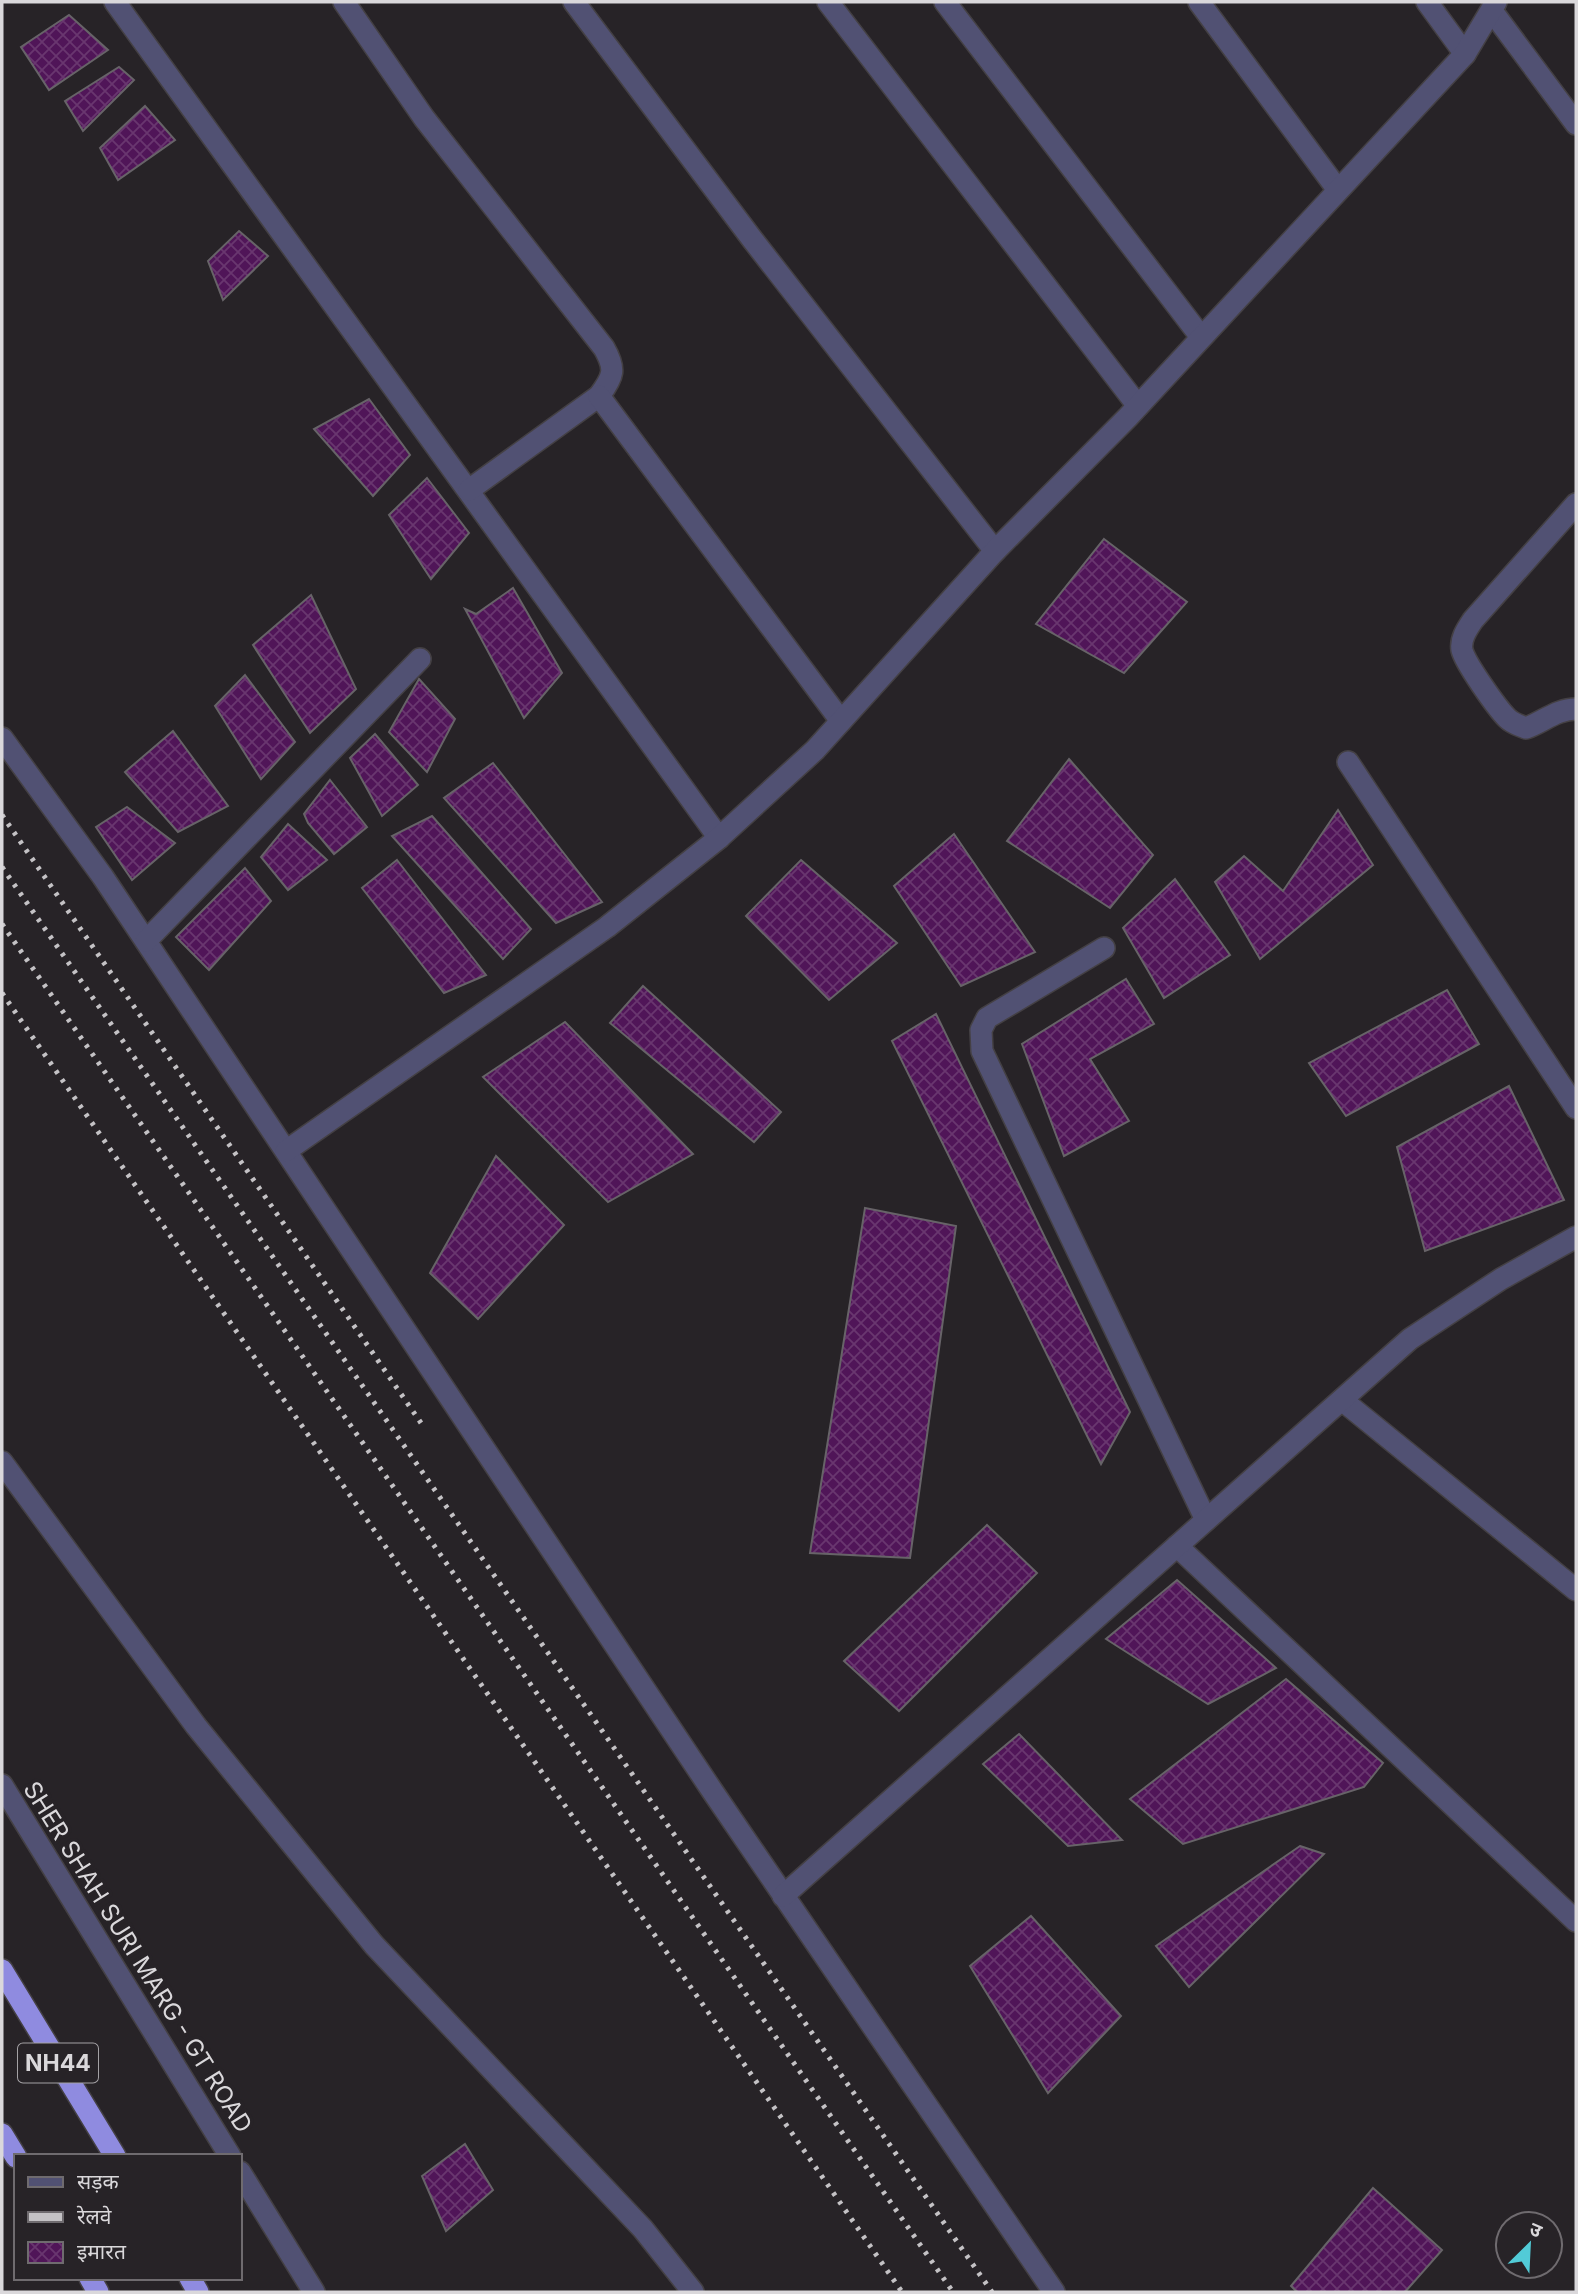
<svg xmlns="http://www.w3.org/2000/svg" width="1578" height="2294" font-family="Inter,'Noto Sans Devanagari',sans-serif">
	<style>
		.building { fill: url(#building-cross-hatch); stroke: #676368; stroke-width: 2 }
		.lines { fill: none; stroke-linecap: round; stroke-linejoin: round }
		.minor-casing { stroke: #444044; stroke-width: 24 }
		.highway-casing { stroke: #444044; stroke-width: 24 }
		.minor { stroke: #515173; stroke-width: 21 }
		.highway { stroke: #8f8be0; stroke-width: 21 }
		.rail { stroke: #c4c2c5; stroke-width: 5; stroke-dasharray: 3.5 7; stroke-linecap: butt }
		.labels { text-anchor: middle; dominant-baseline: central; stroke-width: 7; stroke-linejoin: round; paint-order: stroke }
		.shield { fill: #272327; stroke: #a4a2a5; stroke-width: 2 }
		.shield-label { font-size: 23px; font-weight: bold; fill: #dad8db }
		.street-label { font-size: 24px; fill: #dad8db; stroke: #272327 }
	</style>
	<defs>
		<pattern id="building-cross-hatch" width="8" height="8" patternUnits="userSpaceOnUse" patternTransform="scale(1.75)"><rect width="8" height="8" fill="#501558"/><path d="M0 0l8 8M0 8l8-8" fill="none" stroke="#69366f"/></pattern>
	</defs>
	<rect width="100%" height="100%" fill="#272327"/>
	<g class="building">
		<path d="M69,15L108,50L49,90L21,47Z"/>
		<path d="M119,67L134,80L83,131L65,101Z"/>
		<path d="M145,106L175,140L118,180L100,148Z"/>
		<path d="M239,231L268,256L223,300L208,261Z"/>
		<path d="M369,399L410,455L373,496L314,429Z"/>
		<path d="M427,478L469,533L431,579L389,515Z"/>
		<path d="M1104,539L1187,602L1124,673L1036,624Z"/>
		<path d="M513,588L562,673L524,718L465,609L476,614Z"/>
		<path d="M311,595L356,689L310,733L253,645Z"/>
		<path d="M245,675L295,742L261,779L215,706Z"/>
		<path d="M419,679L455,719L427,772L389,732Z"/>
		<path d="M173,731L228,806L178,832L125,772Z"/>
		<path d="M375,734L418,785L382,816L350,758Z"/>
		<path d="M1069,759L1153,855L1110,908L1007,841Z"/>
		<path d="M493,763L602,902L556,923L444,798Z"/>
		<path d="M330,780L367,827L334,854L308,823L304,814Z"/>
		<path d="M127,807L175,843L132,880L96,827Z"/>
		<path d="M1338,810L1373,865L1260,959L1215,882L1244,856L1283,891Z"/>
		<path d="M432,816L531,929L503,959L392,836Z"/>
		<path d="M288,824L327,860L288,890L261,857Z"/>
		<path d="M954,834L1035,952L961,986L894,886Z"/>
		<path d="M397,860L486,975L444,993L362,888Z"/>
		<path d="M801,860L897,943L829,1000L746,916Z"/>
		<path d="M245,868L271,901L209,970L176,937Z"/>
		<path d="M1175,879L1230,955L1164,998L1123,928Z"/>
		<path d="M1126,979L1154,1024L1090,1059L1129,1121L1064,1156L1022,1044Z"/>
		<path d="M643,986L781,1112L754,1142L610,1023Z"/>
		<path d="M1447,990L1479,1044L1346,1116L1309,1063Z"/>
		<path d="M936,1014L1130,1412L1101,1464L892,1041Z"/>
		<path d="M565,1022L693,1154L608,1202L483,1077Z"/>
		<path d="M1509,1086L1564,1200L1425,1251L1397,1147Z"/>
		<path d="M496,1156L564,1225L478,1319L430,1273Z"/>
		<path d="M865,1208L956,1226L910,1558L810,1553Z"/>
		<path d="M987,1525L1037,1573L899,1711L844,1661Z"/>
		<path d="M1177,1580L1276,1668L1208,1704L1106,1639Z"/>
		<path d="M1286,1679L1383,1763L1364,1787L1183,1844L1130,1799Z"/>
		<path d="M1019,1734L1122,1840L1068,1846L983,1764Z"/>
		<path d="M1300,1846L1324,1854L1189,1987L1156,1946Z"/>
		<path d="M1031,1916L1121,2016L1048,2093L970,1966Z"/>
		<path d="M465,2144L493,2190L446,2231L422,2176Z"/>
		<path d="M1373,2188L1442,2250L1405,2292H1297L1291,2286Z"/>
	</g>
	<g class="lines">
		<defs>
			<g id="minor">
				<path d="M115,2L719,838"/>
				<path d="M344,2L424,118L604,348C616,369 614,376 599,396L469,490"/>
				<path d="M574,2L752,239L995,551"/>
				<path d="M828,2L1138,406"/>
				<path d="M945,2L1201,337"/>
				<path d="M1199,2L1338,190"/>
				<path d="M1427,2L1465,54"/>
				<path d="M1492,11L1576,124"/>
				<path d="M599,396L841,721"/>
				<path d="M1576,504L1473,620C1467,629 1460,639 1462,650C1465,663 1497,708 1507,718C1513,724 1519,725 1526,728C1543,722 1557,709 1576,709"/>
				<path d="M2,738L103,877L713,1792L1054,2292"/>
				<path d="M1348,762L1576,1108"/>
				<path d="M146,941L420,659"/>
				<path d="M1104,948L987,1018L981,1030L982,1051L1206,1520"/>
				<path d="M286,1151L607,927L719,838L815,750L995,551L1128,417L1465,54L1496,2"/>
				<path d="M1342,1400L1576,1590"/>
				<path d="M2,1462L196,1726L374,1945L643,2229L693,2292"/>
				<path d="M1177,1546L1576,1921"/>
				<path d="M2,1785L230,2156"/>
				<path d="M783,1896L1410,1339L1501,1279L1576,1237"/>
				<path d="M240,2172L314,2292"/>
			</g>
			<g id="highway">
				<path d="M2,1970L115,2156"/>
				<path d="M2,2134L16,2157"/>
				<path d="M90,2278L98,2292"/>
				<path d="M190,2278L198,2292"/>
			</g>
		</defs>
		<use href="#minor" class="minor-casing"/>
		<use href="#highway" class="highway-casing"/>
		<use href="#minor" class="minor"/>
		<use href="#highway" class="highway"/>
		<g class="rail">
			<path d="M2,815L421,1423"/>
			<path d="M2,867L992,2292"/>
			<path d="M2,924L953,2292"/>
			<path d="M2,993L902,2292"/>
		</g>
	</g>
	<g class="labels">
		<rect class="shield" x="18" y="2043.5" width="80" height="39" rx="5"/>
		<g class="shield-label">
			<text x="58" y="2063">NH44</text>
		</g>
		<g class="street-label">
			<text transform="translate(138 1957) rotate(58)">SHER SHAH SURI MARG - GT ROAD</text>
		</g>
	</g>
	<rect width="1578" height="2294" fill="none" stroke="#dad8db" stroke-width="7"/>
	<rect x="14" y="2154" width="228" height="126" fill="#272327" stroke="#6f6b6f" stroke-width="2"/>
	<rect x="28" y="2177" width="35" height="10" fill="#515173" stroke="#6f6b6f" stroke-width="2"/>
	<text x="77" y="2189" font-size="21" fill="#dad8db">सड़क</text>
	<rect x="28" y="2212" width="35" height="10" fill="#c4c2c5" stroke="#6f6b6f" stroke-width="2"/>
	<text x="77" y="2224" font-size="21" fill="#dad8db">रेलवे</text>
	<rect x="28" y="2242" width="35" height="21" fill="url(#building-cross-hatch)" stroke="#6f6b6f" stroke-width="2"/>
	<text x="77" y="2259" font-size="21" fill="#dad8db">इमारत</text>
	<g transform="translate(1529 2245) rotate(24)"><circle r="33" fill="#272327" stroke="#6f6b6f" stroke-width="2"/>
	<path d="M0-5L12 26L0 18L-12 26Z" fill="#52cbd7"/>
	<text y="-10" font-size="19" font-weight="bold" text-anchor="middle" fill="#dad8db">उ</text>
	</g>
</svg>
